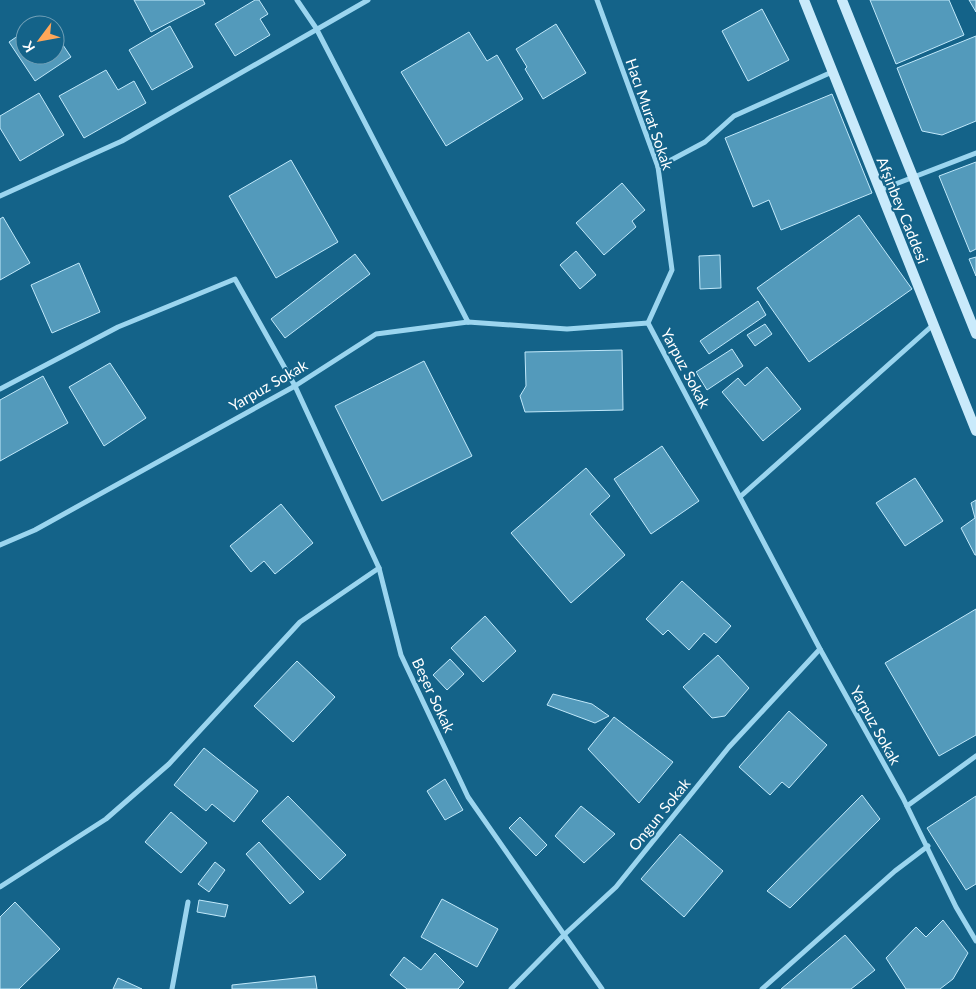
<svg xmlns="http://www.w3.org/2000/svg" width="976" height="989" font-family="Lato,sans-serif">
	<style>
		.building { fill: #539abb; stroke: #c1e9fb }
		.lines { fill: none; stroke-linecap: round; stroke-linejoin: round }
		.minor { stroke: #9bd5ef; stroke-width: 5 }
		.secondary { stroke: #c9eafb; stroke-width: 10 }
		.labels { text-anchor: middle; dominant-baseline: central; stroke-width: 4; stroke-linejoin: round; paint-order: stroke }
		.street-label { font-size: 15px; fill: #fff; stroke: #146389 }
	</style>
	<rect width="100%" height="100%" fill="#146389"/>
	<g class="building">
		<path d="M134,0H203L205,4L151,32Z"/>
		<path d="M255,0H259L268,14L260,19L270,35L235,56L215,24Z"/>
		<path d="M870,0H949L964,35L896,64Z"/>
		<path d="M969,0H976V12Z"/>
		<path d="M762,9L789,60L748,81L722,31Z"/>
		<path d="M45,18L50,25H34Z"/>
		<path d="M556,24L586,73L543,99L525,69L527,67L516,49Z"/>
		<path d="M170,26L193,67L152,90L129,50Z"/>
		<path d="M25,31V55H55V33L71,57L35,81L9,42Z"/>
		<path d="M469,32L487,61L497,55L523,99L446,146L401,72Z"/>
		<path d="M976,36V121L942,135L922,131L897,68Z"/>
		<path d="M106,70L118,90L134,81L146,103L84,138L59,96Z"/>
		<path d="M39,93L64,135L20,161L0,128V116Z"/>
		<path d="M832,94L872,193L781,230L769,200L753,207L725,138Z"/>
		<path d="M291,160L338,242L276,278L229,196Z"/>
		<path d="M976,162V249L970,252L939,176Z"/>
		<path d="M622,183L645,210L632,221L636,227L604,255L576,223Z"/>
		<path d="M859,215L912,289L809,362L757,288Z"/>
		<path d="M3,217L30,263L0,280V219Z"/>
		<path d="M576,251L596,275L580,289L560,265Z"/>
		<path d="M355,254L370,274L285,338L271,319Z"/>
		<path d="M720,255L721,288L700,289L699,256Z"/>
		<path d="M976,257V276L969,259Z"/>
		<path d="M79,263L100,312L52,333L31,285Z"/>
		<path d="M758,301L766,315L709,354L700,341Z"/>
		<path d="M765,324L772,334L755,346L747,335Z"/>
		<path d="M732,349L743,366L707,390L696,372Z"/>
		<path d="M622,350L623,410L525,412L520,396L526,386L525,352Z"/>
		<path d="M424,361L472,456L382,501L335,406Z"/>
		<path d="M110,363L146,418L104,446L69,387Z"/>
		<path d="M767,367L801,409L763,441L722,392L738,378L745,386Z"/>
		<path d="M43,376L68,423L0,461V400Z"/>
		<path d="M662,446L699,501L651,534L614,479Z"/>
		<path d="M586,468L610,496L590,514L625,555L571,603L511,533Z"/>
		<path d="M915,478L943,521L905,546L876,503Z"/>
		<path d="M976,500V555H975L961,528L975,518L971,503Z"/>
		<path d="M281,504L313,543L275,574L264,561L251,572L230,546Z"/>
		<path d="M682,581L731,626L716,643L704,633L689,650L668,630L663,635L646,619Z"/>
		<path d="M976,609V735L939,756L885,663Z"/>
		<path d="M485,616L516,651L483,682L451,648Z"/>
		<path d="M718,655L749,688L725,716L712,718L683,687Z"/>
		<path d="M450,659L464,674L447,690L433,675Z"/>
		<path d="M297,661L335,697L293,742L254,706Z"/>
		<path d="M553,694L592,704L609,716L595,723L547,705Z"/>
		<path d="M789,711L827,745L789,788L782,782L770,795L739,767Z"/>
		<path d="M614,717L673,762L639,803L588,749Z"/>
		<path d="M204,748L258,791L234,822L212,804L206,811L174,785Z"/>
		<path d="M445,779L463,810L445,820L427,791Z"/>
		<path d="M862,795L880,819L790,908L767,891Z"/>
		<path d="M288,796L346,855L320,880L262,821Z"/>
		<path d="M976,796V884L966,890L927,828Z"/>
		<path d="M581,806L615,834L584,863L555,836Z"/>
		<path d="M171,812L207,843L181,873L145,842Z"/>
		<path d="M520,817L547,845L536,856L509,828Z"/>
		<path d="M680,834L723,871L684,917L641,879Z"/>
		<path d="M259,842L304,892L290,904L246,854Z"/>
		<path d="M215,862L225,870L209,892L198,884Z"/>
		<path d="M442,899L498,929L477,967L421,937Z"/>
		<path d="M199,900L228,905L225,917L197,912Z"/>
		<path d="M15,902L60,949L19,989H0V917Z"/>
		<path d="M943,920L968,953L953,979L940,989H906L886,958L916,927L926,937Z"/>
		<path d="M845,935L875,970L851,989H781Z"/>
		<path d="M435,953L464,982L458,989H407L390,975L404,957L421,970Z"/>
		<path d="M315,976L317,989H232V985Z"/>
		<path d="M118,978L142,989H113Z"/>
	</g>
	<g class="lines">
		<g class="minor">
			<path d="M297,0L316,28L468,322"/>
			<path d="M597,0L658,167L672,270L648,323"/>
			<path d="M658,167L705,142L734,116L832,72"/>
			<path d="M880,190L976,153"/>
			<path d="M0,196L122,141L368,0"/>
			<path d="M0,389L118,327L235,279L295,386L379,568L401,655L468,797L602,989"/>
			<path d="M741,496L933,325"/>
			<path d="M0,545L35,530L295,386L376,334L468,322L567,329L648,323L820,649L903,798L956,907L976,941"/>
			<path d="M907,806L976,756"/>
			<path d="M0,887L106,819L169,764L300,622L379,568"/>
			<path d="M172,989L188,902"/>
			<path d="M511,989L565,934L616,887L729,747L820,649"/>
			<path d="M762,989L895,871L928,846"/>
		</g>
		<g class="secondary">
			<path d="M804,0L976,431"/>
			<path d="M842,0L976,334"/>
		</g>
	</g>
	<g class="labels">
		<g class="street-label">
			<text transform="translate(650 114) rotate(71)">Hacı Murat Sokak</text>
			<text transform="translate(903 210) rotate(68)">Afşinbey Caddesi</text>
			<text transform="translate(686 368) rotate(62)">Yarpuz Sokak</text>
			<text transform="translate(268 385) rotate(-30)">Yarpuz Sokak</text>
			<text transform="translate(434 695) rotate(65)">Beşer Sokak</text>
			<text transform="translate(876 725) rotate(61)">Yarpuz Sokak</text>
			<text transform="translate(659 814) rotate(-51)">Ongun Sokak</text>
		</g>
	</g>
	<g transform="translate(40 40) rotate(238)"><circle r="24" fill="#146389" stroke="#72a1b8"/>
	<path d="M0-4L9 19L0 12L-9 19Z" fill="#ffa759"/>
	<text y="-8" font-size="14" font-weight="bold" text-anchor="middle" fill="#ffffff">K</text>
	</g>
</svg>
